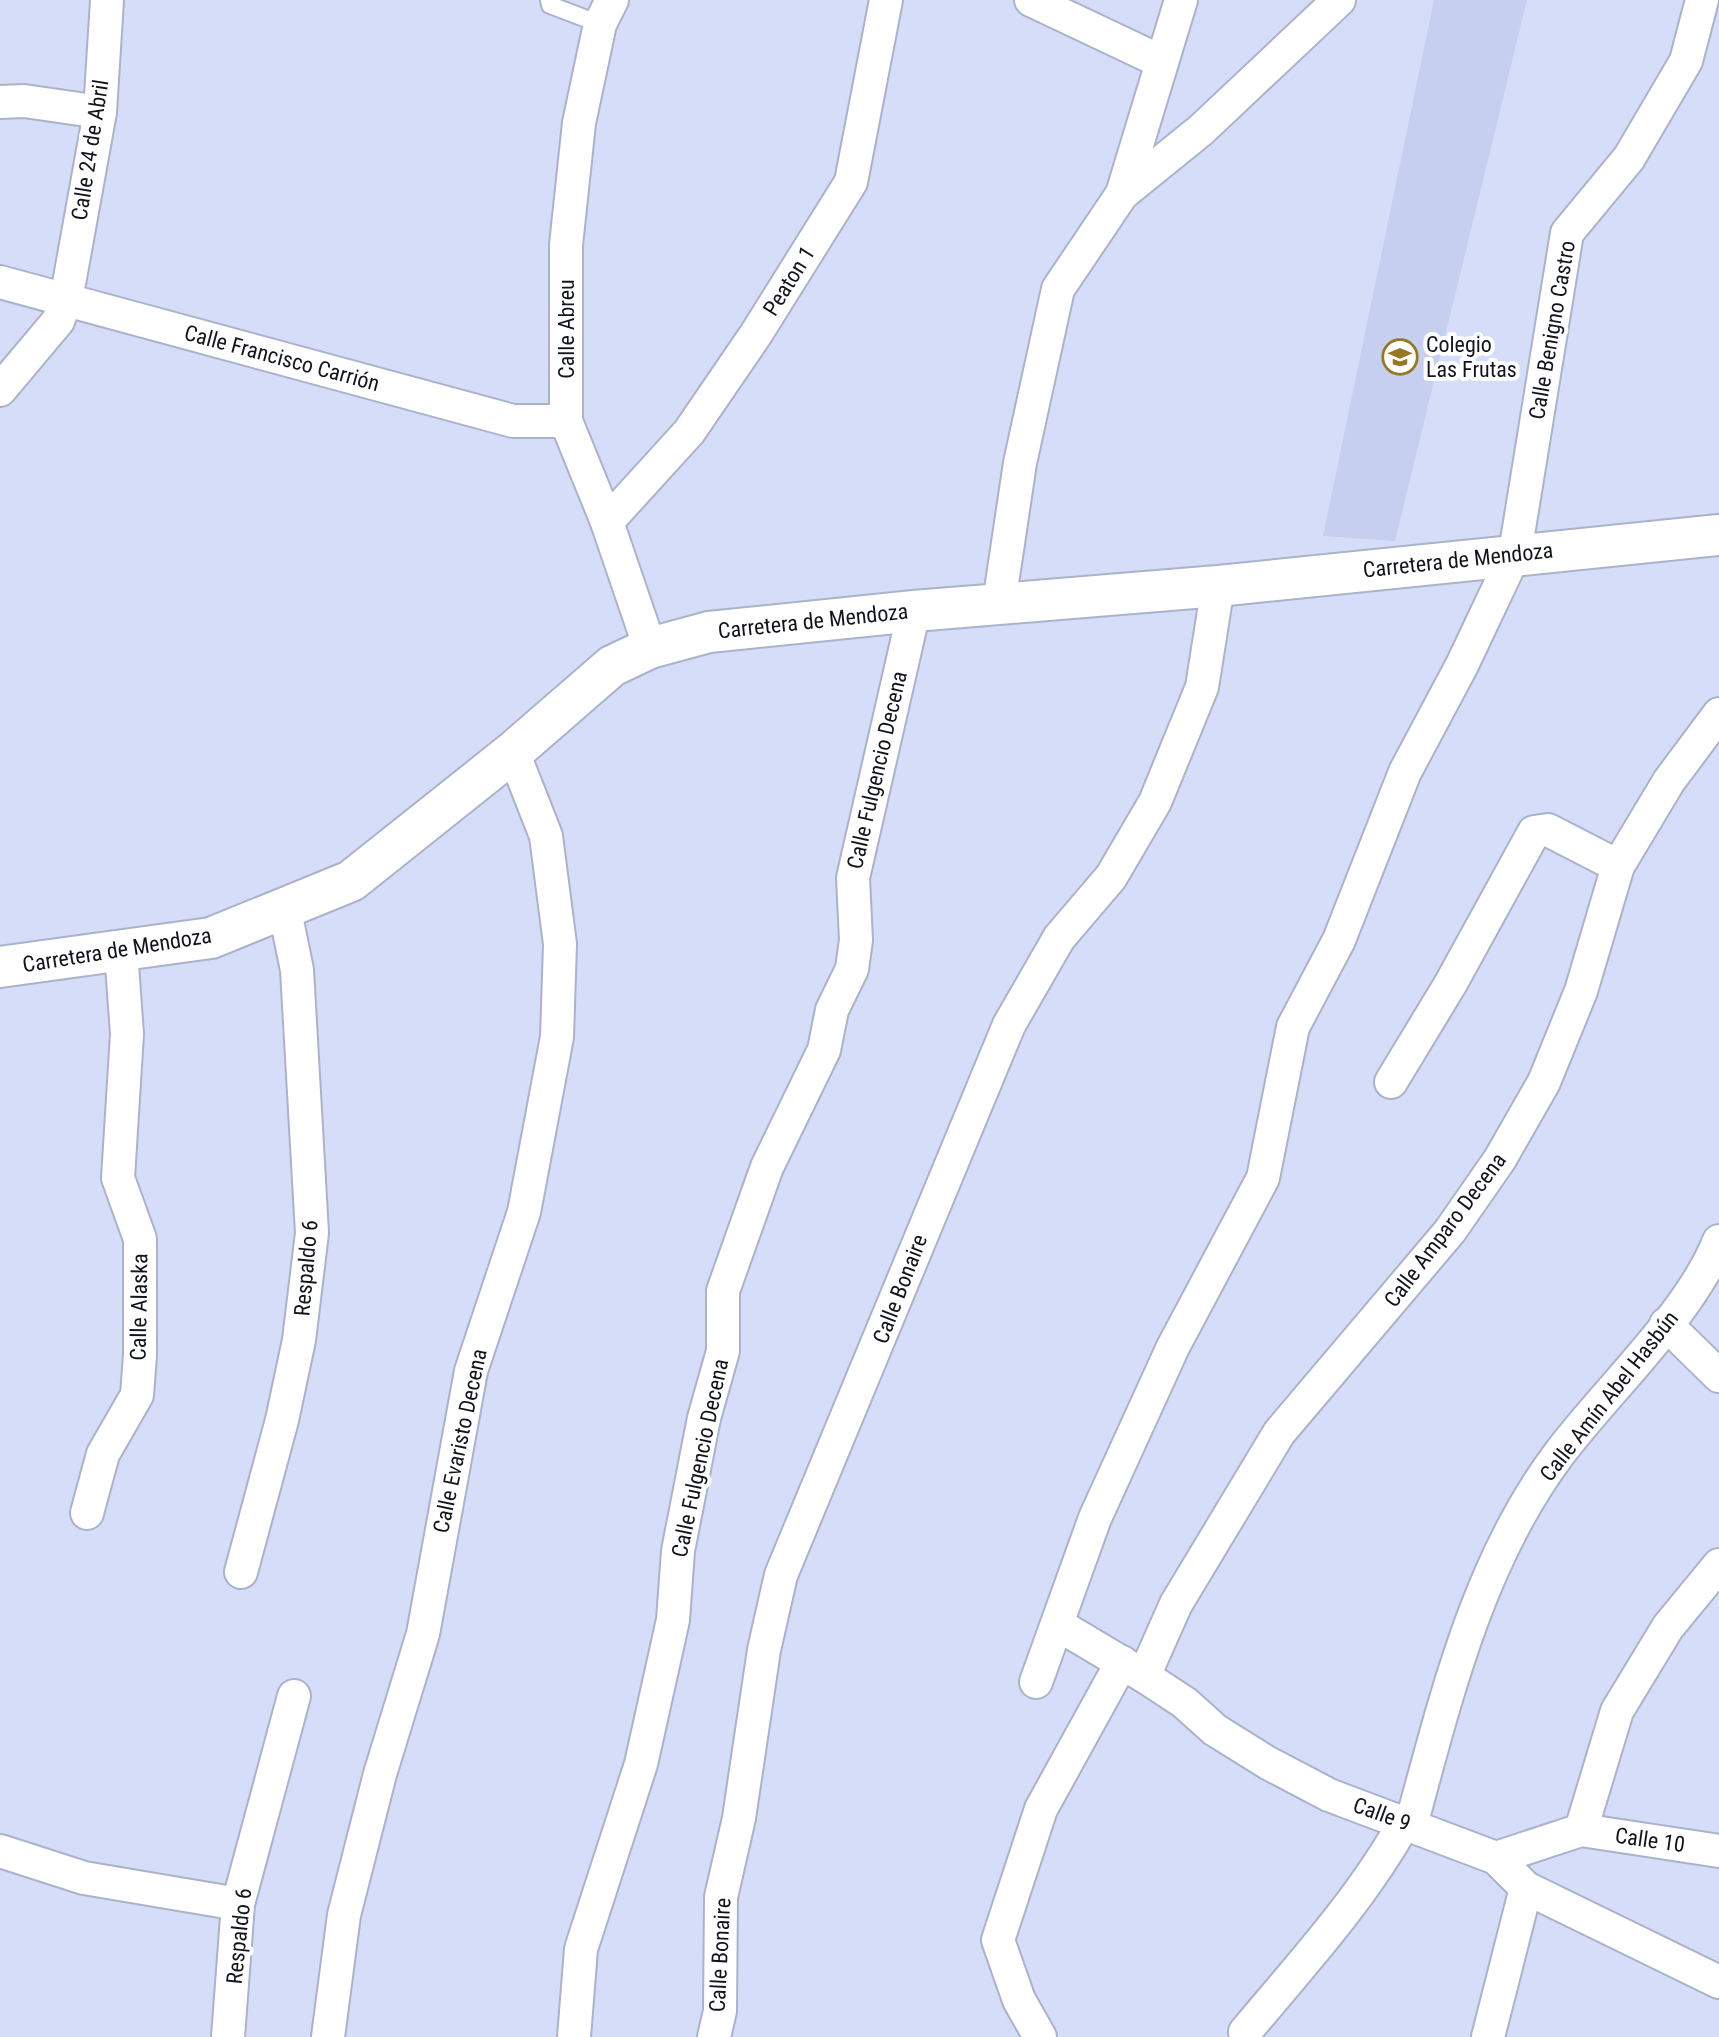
<svg xmlns="http://www.w3.org/2000/svg" width="1719" height="2037" font-family="'Roboto Condensed',sans-serif">
	<style>
		.built { fill: #c6cff0 }
		.lines { fill: none; stroke-linecap: round; stroke-linejoin: round }
		.service-casing { stroke: #abb2cb; stroke-width: 20 }
		.minor-casing { stroke: #abb2cb; stroke-width: 36 }
		.tertiary-casing { stroke: #abb2cb; stroke-width: 44 }
		.service { stroke: #fff; stroke-width: 16 }
		.minor { stroke: #fff; stroke-width: 32 }
		.tertiary { stroke: #fff; stroke-width: 40 }
		.labels { text-anchor: middle; dominant-baseline: central; stroke-width: 8; stroke-linejoin: round; paint-order: stroke }
		.street-label { font-size: 22px; fill: #11141d; stroke: #fff }
		.poi-label { font-size: 22px; fill: #11141d; stroke: #fff; text-anchor: start }
	</style>
	<rect width="100%" height="100%" fill="#d6ddf8"/>
	<path class="built" d="M1434,0H1527L1395,541L1323,536Z"/>
	<g class="lines">
		<defs>
			<path id="service" d="M549,0L550,5L600,24"/>
			<g id="minor">
				<path d="M612,0L600,24L579,123L566,245V421L607,522L650,648"/>
				<path d="M1031,0L1162,62"/>
				<path d="M0,102L24,101L100,112"/>
				<path d="M1122,194L1181,0"/>
				<path d="M0,282L513,421H566"/>
				<path d="M0,390L58,321L66,300L100,112L107,0"/>
				<path d="M607,522L689,432L756,334L851,182L886,0"/>
				<path d="M999,603L1020,463L1058,289L1122,194L1201,130L1339,0"/>
				<path d="M1391,1082L1451,983L1534,832L1548,830L1618,866"/>
				<path d="M1666,1324L1719,1376"/>
				<path d="M87,1513L103,1454L137,1395L140,1355V1239L118,1178L127,1034L121,951"/>
				<path d="M241,1572L282,1420L299,1340L312,1233L297,970L285,911"/>
				<path d="M1057,1624L1144,1676L1185,1703L1215,1730L1268,1763L1329,1795L1496,1858L1526,1888L1719,1982"/>
				<path d="M1144,1676L1176,1604L1279,1433L1450,1231L1500,1159L1544,1082L1581,991L1618,866L1669,781L1719,714"/>
				<path d="M1036,1682L1095,1518L1173,1347L1263,1178L1293,1027L1339,940L1405,772L1462,665L1515,553L1567,233L1629,158L1686,61L1702,0"/>
				<path d="M1411,1825C1446,1697 1478,1562 1559,1454C1607,1390 1690,1314 1719,1241"/>
				<path d="M1581,1830L1719,1851"/>
				<path d="M0,1851L84,1878L238,1904"/>
				<path d="M1496,1858L1581,1830L1617,1711L1668,1627L1719,1565"/>
				<path d="M1245,2032C1301,1965 1361,1900 1404,1823"/>
				<path d="M228,2037L238,1904L294,1696"/>
				<path d="M328,2037L344,1915L380,1774L423,1634L471,1371L524,1212L557,1037L560,944L546,836L513,752"/>
				<path d="M574,2037L581,1949L641,1764L673,1620L678,1551L704,1418L723,1351V1291L767,1167L824,1050L832,1010L852,969L856,940L853,878L914,611"/>
				<path d="M714,2037L720,2011L721,1897L739,1818L764,1650L781,1575L1009,1025L1059,938L1111,877L1155,802L1202,687L1218,586"/>
				<path d="M1040,2037L1019,2000L998,1940L1041,1809L1122,1662"/>
				<path d="M1488,2037L1526,1888"/>
			</g>
			<path id="tertiary" d="M0,967L211,938L351,881L513,752L612,666L650,648L709,632L914,611L1218,586L1719,535"/>
		</defs>
		<use href="#service" class="service-casing"/>
		<use href="#minor" class="minor-casing"/>
		<use href="#tertiary" class="tertiary-casing"/>
		<use href="#service" class="service"/>
		<use href="#minor" class="minor"/>
		<use href="#tertiary" class="tertiary"/>
	</g>
	<defs>
		<symbol id="university-ring" viewBox="-11 -11 22 22"><circle r="9.5" fill="#fff" stroke="#977720" stroke-width="1.5"/><path d="M0-5L7-2L0 1L-7-2ZM-4 1L0 2.5L4 1V4Q0 6-4 4Z" fill="#977720"/></symbol>
	</defs>
	<g fill-rule="evenodd">
		<use href="#university-ring" x="1380" y="337" width="40" height="40"/>
	</g>
	<g class="labels">
		<g class="street-label">
			<text transform="translate(90 150) rotate(-81)">Calle 24 de Abril</text>
			<text transform="translate(789 281) rotate(-58)">Peaton 1</text>
			<text transform="translate(566 329) rotate(-90)">Calle Abreu</text>
			<text transform="translate(1552 330) rotate(-80)">Calle Benigno Castro</text>
			<text transform="translate(282 358) rotate(15)">Calle Francisco Carrión</text>
			<text transform="translate(1458 560) rotate(-6)">Carretera de Mendoza</text>
			<text transform="translate(813 621) rotate(-6)">Carretera de Mendoza</text>
			<text transform="translate(877 770) rotate(-77)">Calle Fulgencio Decena</text>
			<text transform="translate(117 950) rotate(-9)">Carretera de Mendoza</text>
			<text transform="translate(1445 1230) rotate(-53)">Calle Amparo Decena</text>
			<text transform="translate(306 1268) rotate(-85)">Respaldo 6</text>
			<text transform="translate(900 1289) rotate(-69)">Calle Bonaire</text>
			<text transform="translate(139 1307) rotate(-89)">Calle Alaska</text>
			<text transform="translate(1609 1396) rotate(-52)">Calle Amín Abel Hasbún</text>
			<text transform="translate(460 1441) rotate(-78)">Calle Evaristo Decena</text>
			<text transform="translate(700 1458) rotate(-78)">Calle Fulgencio Decena</text>
			<text transform="translate(1382 1814) rotate(20)">Calle 9</text>
			<text transform="translate(1650 1840) rotate(8)">Calle 10</text>
			<text transform="translate(239 1936) rotate(-84)">Respaldo 6</text>
			<text transform="translate(720 1955) rotate(-87)">Calle Bonaire</text>
		</g>
		<g class="poi-label">
			<text x="1426" y="344">Colegio<tspan x="1426" dy="25">Las Frutas</tspan></text>
		</g>
	</g>
</svg>
